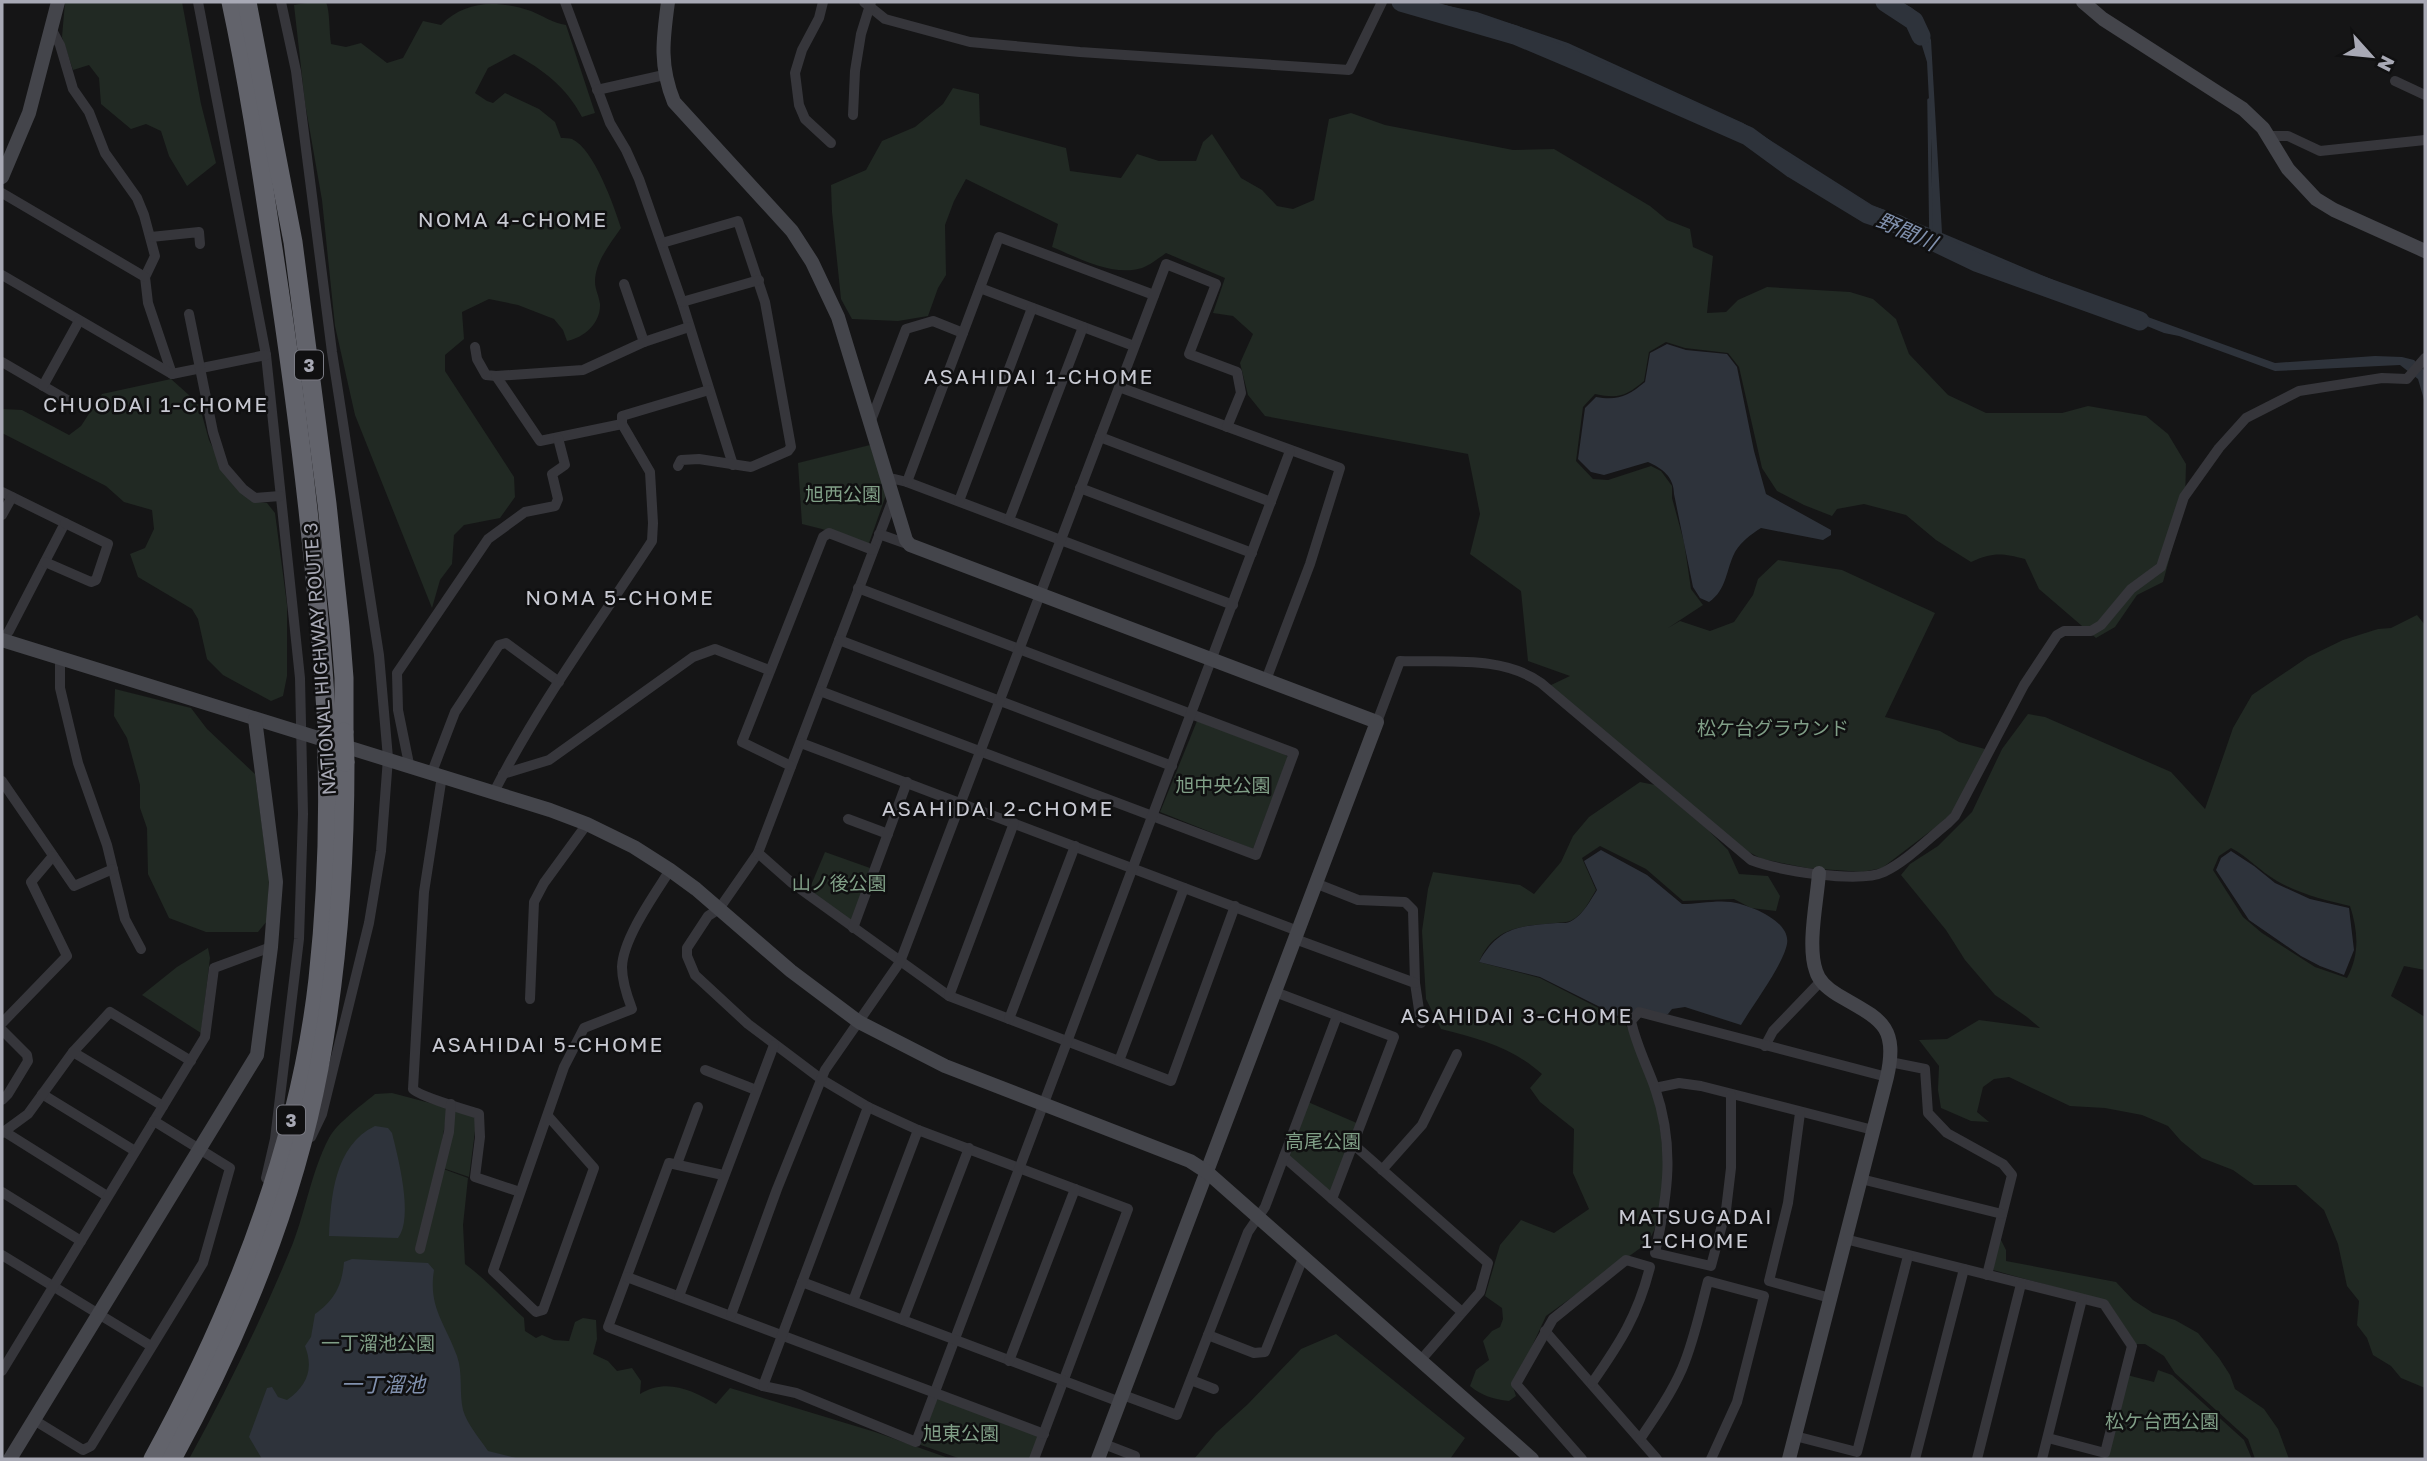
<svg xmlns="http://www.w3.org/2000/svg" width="2427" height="1461" font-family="'Golos Text','Noto Sans JP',sans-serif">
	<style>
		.green { fill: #212923; fill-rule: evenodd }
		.water { fill: #2e333b }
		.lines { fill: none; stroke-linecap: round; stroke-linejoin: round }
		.stream { stroke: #2e333b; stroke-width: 3.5 }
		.river { stroke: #2e333b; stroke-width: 19 }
		.street { stroke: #36363b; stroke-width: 10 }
		.secondary { stroke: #44454b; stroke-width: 14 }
		.highway { stroke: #62636b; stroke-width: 19 }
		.highway-bridge { stroke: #62636b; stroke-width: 19 }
		.labels { text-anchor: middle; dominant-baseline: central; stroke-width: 5; stroke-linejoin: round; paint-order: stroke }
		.shield { fill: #101011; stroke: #7a7b84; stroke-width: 2 }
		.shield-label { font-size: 18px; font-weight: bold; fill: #a8a9b5 }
		.park-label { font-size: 19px; fill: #809f87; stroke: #101011 }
		.street-label { font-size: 19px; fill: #a8a9b5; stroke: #101011 }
		.neighbourhood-label { font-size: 21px; letter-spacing: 2px; fill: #c8c9d2; stroke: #101011 }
		.water-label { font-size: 21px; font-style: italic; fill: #8191ae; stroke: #101011 }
	</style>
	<rect width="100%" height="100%" fill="#151516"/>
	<g class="green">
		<path d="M65,2H182L201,104L216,163L187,186L169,156L161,131L146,124L131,129L101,104L99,78L89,65L73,70L62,37Z"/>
		<path d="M313,2H326C330,11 329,32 331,44L346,47L361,43L387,63L403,58L423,21L441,25C465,0 498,0 531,11C543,16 553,23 566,25L595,113L582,117C567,88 543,69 514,54L488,68L475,93L487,101L493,103L505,93L539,109L555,122L561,138C565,138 569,138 572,139C594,149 614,206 621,228C610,244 595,262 595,282C595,289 599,296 600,304C601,323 584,338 567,341L563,330L554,319L518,305L489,299L462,312L464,339L445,355V371L514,477L515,497L500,518L464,525L454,535L452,564L440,580L432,608L355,415L335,326L322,200L305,103L294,5Z"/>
		<path d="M953,88L979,94L980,125L1066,148L1070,171L1121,178L1137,154L1159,161H1196L1203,142L1212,134L1241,178L1262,190L1277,206L1293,209L1314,200L1329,119L1351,113L1385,125L1513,150L1554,149L1650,206L1667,220L1690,229L1693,247L1713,256L1707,313L1726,312L1738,300L1767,287L1850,292L1873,299L1896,319L1909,354L1948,395L1986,413H2062L2088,406L2146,416L2168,434L2186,464L2185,501L2163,582L2137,595L2115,627L2096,638L2039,589L2025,559C2002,553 1993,552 1971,562L1936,540L1906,515L1864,504L1837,509L1832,516L1804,505L1777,491L1762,468L1739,367L1728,353L1685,348L1666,342L1649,352L1644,381C1626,396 1619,399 1595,394L1583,407L1576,461L1593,479L1608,480L1651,466L1661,471L1672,486V498L1684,542L1691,589L1703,605L1668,628L1680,621L1710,631L1734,622L1753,595L1758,579L1778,560L1842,570L1935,613L1885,717L1940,731L1959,742L1985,749L1959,804L1945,820L1882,868L1862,872L1807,868L1762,859L1745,850L1549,686L1570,676L1528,661L1521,591L1470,554L1480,514L1468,454L1265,416L1248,395L1240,363L1253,334L1233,316L1213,313L1225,278L1166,253C1159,258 1150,265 1142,268C1113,277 1079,258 1052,247L1058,224L966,179L954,201L945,225L946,275L938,288L928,316L898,321L852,319L841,299L832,212L831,185L866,170L882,141L915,127L943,104Z"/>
		<path d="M171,379L199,404L209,440L216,454L251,501L267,503L275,513L287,605V676L283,696L271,701L223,675L207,659L198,619L192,609L138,577L130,554L145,548L154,529L152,510L124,502L106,486L2,433V409L22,410L69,435L81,426L102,394Z"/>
		<path d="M870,445L886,495L868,546L822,529L802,524L798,463Z"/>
		<path d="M2417,615L2425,625V970L2404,966L2391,996L2425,1017V1388L2401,1378L2391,1366L2373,1355L2367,1338L2357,1325L2359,1301L2347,1286L2338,1244L2324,1210L2296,1185H2254L2233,1170L2202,1158L2181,1141L2168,1126L2142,1115L2105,1108L2070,1106L2009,1077L1994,1079L1983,1087L1977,1112L1989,1122L1971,1121L1941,1108L1938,1090L1939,1066L1919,1040L1947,1039L1979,1020L2040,1028L2027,1017L1995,995L1965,960L1946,930L1901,875L1910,864L1938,846L1972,812L2002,749L2028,714L2045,717L2171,772L2205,809L2233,728L2252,695L2308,657L2343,640L2378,629L2391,628ZM2231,848C2248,857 2260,871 2277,881C2300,894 2325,900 2350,906C2358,931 2360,954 2347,978L2315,967L2262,933L2243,917L2213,870L2219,856Z"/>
		<path d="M115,689L191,708L207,729L255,774L269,879L267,921L258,932H206L169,918L148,874L147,828L140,808V785L127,738L114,716Z"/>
		<path d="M1197,721L1283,753L1288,757L1253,849L1160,812Z"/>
		<path d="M1640,782L1655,785L1707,829L1728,850L1739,874L1768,876L1780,896L1776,911L1751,908L1734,899L1683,901L1646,869L1600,846L1582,858L1596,890C1589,901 1584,914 1572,920C1567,923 1562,922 1556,923C1523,926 1494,926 1479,962L1540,978L1622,1020C1657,1063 1682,1199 1646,1244L1546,1316L1513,1387L1516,1396L1509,1401C1493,1399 1482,1396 1470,1386L1476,1370L1489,1360L1483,1341L1492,1331L1500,1327L1503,1319L1502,1308L1485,1296L1500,1245L1521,1220L1554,1233L1589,1209L1573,1173L1574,1129L1540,1102L1530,1088L1542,1074C1512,1047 1479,1039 1441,1029L1426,999L1422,931L1428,889L1433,872L1520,885L1534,894L1561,862L1573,836L1589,817Z"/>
		<path d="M825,852L870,868L852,922L809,890Z"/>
		<path d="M208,948L210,958L201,1033L142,995L177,967Z"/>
		<path d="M392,1093L445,1107L447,1111L438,1167L468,1178L463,1225L465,1264C487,1280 504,1300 524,1318L525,1331L536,1338L542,1335L554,1340L569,1341L575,1322L583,1318L596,1320L597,1339L593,1354L608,1361L617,1371L632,1368L641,1381L640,1394C667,1378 691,1390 716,1404L730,1388L875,1432L951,1459H189C227,1389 263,1317 293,1243C306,1209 312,1170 329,1138C337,1123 362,1105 375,1094Z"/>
		<path d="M1308,1102L1359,1124L1332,1197L1287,1156Z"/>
		<path d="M454,1108L477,1116L469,1177L443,1168Z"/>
		<path d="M2000,1238L2006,1250V1261L2116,1282L2133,1300L2153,1313L2175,1320L2198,1333L2219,1358L2230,1375L2235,1389L2264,1409L2278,1429L2289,1459H2255L2248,1439L2175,1373L2164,1356L2145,1344H2136L2108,1302L1993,1270Z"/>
		<path d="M1336,1334L1465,1438L1450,1459H1194L1216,1433L1248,1404L1301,1349Z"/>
		<path d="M2158,1370L2172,1375L2244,1440L2252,1459H2106L2127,1375L2154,1382Z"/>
		<path d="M937,1395L1041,1436L1032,1459H961L918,1444Z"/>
	</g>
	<g class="water">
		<path d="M1404,2H1430L1477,12L1568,43L1743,123L1872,205L1932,229V158L1927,62L1919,36L1905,13L1888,2C1916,2 1922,16 1931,40L1942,233L2098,299L2275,363L2375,356L2402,357L2414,360L2425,371V403L2418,379L2400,365L2275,371L2179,336L2164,333L1868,212L1748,133L1597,62L1495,25Z"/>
		<path d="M1667,344L1686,350L1727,354L1737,367L1754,451L1766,494L1831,530V535L1823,540L1761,528C1750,535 1742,541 1735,552C1726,569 1727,590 1709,602L1700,598L1693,587L1674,494C1674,477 1662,468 1648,462L1604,475L1591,472L1578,459L1585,408L1596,397C1618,401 1628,396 1645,382L1650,353Z"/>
		<path d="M1601,850L1647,875L1682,904C1697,904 1716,900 1731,902C1750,905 1791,921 1787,944C1783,965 1753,1005 1741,1025L1685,1007L1672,1009L1668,1014L1624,1019L1540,977L1479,962C1499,926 1520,926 1557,923C1563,923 1568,924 1573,920C1584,913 1590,901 1597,890L1584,861Z"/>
		<path d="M2231,851L2254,866L2275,883L2310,899L2349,908L2354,950L2344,975L2320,966L2301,956L2249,920L2216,870L2221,858Z"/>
		<path d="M375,1126L388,1128L392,1133C398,1157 414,1218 398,1238L329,1236C331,1197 334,1146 375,1126Z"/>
		<path d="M352,1259L428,1263L434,1270C428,1307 445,1323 457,1356C463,1373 459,1392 463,1410C467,1424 480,1439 488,1451L520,1459H262L249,1437L267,1388L272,1387L278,1397L287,1400C307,1386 314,1369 305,1346L311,1337L315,1314C335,1300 342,1285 344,1262Z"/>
	</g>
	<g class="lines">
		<path class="stream" d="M1929,100L1931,240"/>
		<g class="river">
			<path d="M1401,2L1515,35L1591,67L1748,136L1793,169L1867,214L1897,224L1976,262L2140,321"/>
			<path d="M1885,2L1914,21L1921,36"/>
		</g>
		<g class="street">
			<path d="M198,2L266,355L300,678L303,814L299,939L275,1139L266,1178"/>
			<path d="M281,2L296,71L332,352L379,655L388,758L381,851L369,923L322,1114L311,1137"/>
			<path d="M565,2L610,123L626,150L639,179L682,302L733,465"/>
			<path d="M823,2L819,18L802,50L795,73L799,105L805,119L831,143"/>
			<path d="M864,2L885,19L970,42L1080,52L1349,70L1382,2"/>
			<path d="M52,30L60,45L73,89L89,112L105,153L137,198L144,215L155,256L145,277L148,303L172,374"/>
			<path d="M2395,81L2425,95"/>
			<path d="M597,90L664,75"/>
			<path d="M853,115L855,71L861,34L871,2"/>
			<path d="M2269,136H2288L2320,151L2425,140"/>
			<path d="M2,193L145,277"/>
			<path d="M151,237L199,232L200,244"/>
			<path d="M662,243L738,221L765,302L791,447L788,451L751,467L699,459L681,460L678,466"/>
			<path d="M2,275L172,374L266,355"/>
			<path d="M624,284L644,342"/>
			<path d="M980,288L1134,346"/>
			<path d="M682,302L759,280"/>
			<path d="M189,314L213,432L224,467L243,489L255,498L280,496"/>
			<path d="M475,347L477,359L486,375L496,376"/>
			<path d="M2,362L69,401"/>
			<path d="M43,386L79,321"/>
			<path d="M1119,387L1340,468L1310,564L1266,680"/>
			<path d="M870,423L906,329L933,321L963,333"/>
			<path d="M622,424L540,441L496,376L583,370L644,342L689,327"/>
			<path d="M1100,437L1271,502"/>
			<path d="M886,477L907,482L1233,605"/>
			<path d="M907,482L999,237L1154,295"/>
			<path d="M1080,488L1252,553"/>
			<path d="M2,492L65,523L9,631L2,640"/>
			<path d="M893,499L758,853L719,909L708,916L687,948V956L695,975L748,1024L821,1079L868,1107L918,1130L1128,1209L1034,1459"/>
			<path d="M959,501L1032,308"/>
			<path d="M2,515L12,497"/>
			<path d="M1009,520L1083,327"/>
			<path d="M879,534L910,545"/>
			<path d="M45,562L91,582L96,580L108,544L65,523"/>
			<path d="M839,640L1172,766"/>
			<path d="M60,659V688L78,763L107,845L125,919L141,949"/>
			<path d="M820,691L1256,855L1294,753L858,588"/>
			<path d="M1377,722L1400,661C1447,663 1502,655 1541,683L1751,860C1777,870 1858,884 1884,872C1907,861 1928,839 1948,823L1955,816L2024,685L2057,635L2064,631H2091L2101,625L2131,589L2161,567L2184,497L2219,448L2246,418L2299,391L2382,378L2407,379L2425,358"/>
			<path d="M801,743L1298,931"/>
			<path d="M409,764L398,710L397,673L488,539L525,512L555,506L558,499L552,474L565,465L558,438"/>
			<path d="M791,766L742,742L823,537L829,533L873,550"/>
			<path d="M432,772L455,712L499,645L506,643L559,682"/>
			<path d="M503,774L549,760L693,657L715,649L769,670"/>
			<path d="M442,776L424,892L413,1089C418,1096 466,1110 479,1114L480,1137L475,1177L520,1192"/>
			<path d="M2,781L74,886L113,869"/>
			<path d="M494,792C539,704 598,624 652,541L653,523L650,472L622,424V416L709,390"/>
			<path d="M848,819L888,834"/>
			<path d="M758,853L792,883L949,996L1171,1081L1235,906"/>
			<path d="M1315,883L1358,900L1405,902L1413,910L1415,983L1421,1023"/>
			<path d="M853,928L907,782"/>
			<path d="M1295,939L1415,983"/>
			<path d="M1275,992L1394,1037L1332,1199"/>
			<path d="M949,996L1014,823"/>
			<path d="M530,999L534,902L544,883L587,824"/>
			<path d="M1009,1019L1075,846"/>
			<path d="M2,1023L67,956L31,882L53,856"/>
			<path d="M2,1030L27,1055L28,1061L8,1094L2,1100"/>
			<path d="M1765,1046L1773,1031L1821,981"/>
			<path d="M73,1052L163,1106"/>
			<path d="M1119,1061L1184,888"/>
			<path d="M1890,1062L1925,1069L1928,1113L1947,1133L2003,1164L2012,1175L1987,1275"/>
			<path d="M705,1070L756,1090"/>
			<path d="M1655,1088L1679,1083L1701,1086L1873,1130"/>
			<path d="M42,1094L135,1151"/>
			<path d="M1731,1095V1168L1726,1210L1711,1266L1655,1253C1668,1194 1675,1146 1655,1088C1647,1066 1636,1044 1631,1021L1639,1012L1887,1077"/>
			<path d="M1800,1113L1788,1203L1769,1281L1830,1298"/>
			<path d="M548,1116L594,1168L543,1310L536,1312L493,1271L564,1067L584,1028L632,1009C627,996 622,981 622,967C623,938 655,894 670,870"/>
			<path d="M5,1132L107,1196"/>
			<path d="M2,1133L28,1114L73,1052L110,1012L191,1061"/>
			<path d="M1353,1144L1488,1263L1480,1292L1420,1361"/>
			<path d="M1284,1157L1462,1312"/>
			<path d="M677,1164L698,1107"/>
			<path d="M1382,1170L1422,1125L1457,1054"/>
			<path d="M723,1175L669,1163L608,1327L763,1386L796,1393L916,1442L1290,451"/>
			<path d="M1861,1179L2002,1214"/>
			<path d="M2,1192L81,1241"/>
			<path d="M1845,1239L2104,1304L2132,1346L2105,1453L2048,1438"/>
			<path d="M420,1249L449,1132L451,1104"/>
			<path d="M2,1255L151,1346"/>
			<path d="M627,1277L1044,1434"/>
			<path d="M802,1282L1120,1402"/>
			<path d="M679,1296L774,1045"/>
			<path d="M853,1301L918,1130"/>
			<path d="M731,1315L777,1189L825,1070L900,962L1166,264L1216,284L1189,354L1237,372L1241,393L1227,427"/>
			<path d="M903,1320L969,1148"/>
			<path d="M1545,1331L1657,1459"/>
			<path d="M1208,1335L1254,1353L1265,1352L1303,1258"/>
			<path d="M1009,1361L1075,1189"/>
			<path d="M2,1371L205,1037L214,968L271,947"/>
			<path d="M1191,1380L1214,1389"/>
			<path d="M763,1386L868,1107"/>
			<path d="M1123,1395L1177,1415L1248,1232L1265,1207L1337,1016"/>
			<path d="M34,1420L83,1450L91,1446L203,1263L230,1168L154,1121"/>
			<path d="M1795,1436L1857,1452L1908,1256"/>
			<path d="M1640,1439C1655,1417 1671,1394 1682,1369C1694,1341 1700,1311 1708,1281L1764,1296L1737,1402L1711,1459"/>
			<path d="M1104,1444L1135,1456L1134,1459"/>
			<path d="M1582,1459L1516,1384L1553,1319L1626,1260L1650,1267C1638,1315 1620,1343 1592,1383"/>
			<path d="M1915,1459L1964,1269"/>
			<path d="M1977,1459L2021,1284"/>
			<path d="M2042,1459L2082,1299"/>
		</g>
		<g class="secondary">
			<path d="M668,2C663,39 659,65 674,102L792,231L812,262L838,317L906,540L910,545L1377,722L1098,1459"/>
			<path d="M2083,2L2103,19L2243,109L2263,128L2288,169L2316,199L2334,210L2425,251"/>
			<path d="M2,177L29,113L58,2"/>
			<path d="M2,640L550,810L587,824L634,847L670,870L696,889L791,971L859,1022L945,1066L1190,1161L1207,1172L1532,1459"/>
			<path d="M10,1459L257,1055L271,947L276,882L255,719"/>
			<path d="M1789,1459L1887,1077C1899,1024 1879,1019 1838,995C1828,989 1819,982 1816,971C1807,946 1817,901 1819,873"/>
		</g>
		<g class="highway">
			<path d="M231,2C248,81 260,162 272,242C297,403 317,564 327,726"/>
			<path d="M247,2L293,242L327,504L340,627L344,678V732"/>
			<path d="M153,1459C234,1311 299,1148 318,979C326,905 329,831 327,757"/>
			<path d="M172,1459C239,1337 293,1206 319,1068C338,967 345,865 345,762"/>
		</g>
		<g class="highway-bridge">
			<path d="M327,726V757"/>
			<path d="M344,732L345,762"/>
		</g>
	</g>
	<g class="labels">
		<g class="shield">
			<rect x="295" y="350.5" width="28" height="29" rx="5"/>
			<rect x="277" y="1105.5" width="28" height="29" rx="5"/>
		</g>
		<g class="shield-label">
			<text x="309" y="365">3</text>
			<text x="291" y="1120">3</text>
		</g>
		<g class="park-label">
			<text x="843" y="493">旭西公園</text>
			<text x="1773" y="727">松ケ台グラウンド</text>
			<text x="1223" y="784">旭中央公園</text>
			<text x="839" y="882">山ノ後公園</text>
			<text x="1323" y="1140">高尾公園</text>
			<text x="378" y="1342">一丁溜池公園</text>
			<text x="2162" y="1420">松ケ台西公園</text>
			<text x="961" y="1432">旭東公園</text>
		</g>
		<g class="street-label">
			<text transform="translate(319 659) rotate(-94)">NATIONAL HIGHWAY ROUTE 3</text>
		</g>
		<g class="neighbourhood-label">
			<text x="513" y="219">NOMA 4-CHOME</text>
			<text x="1039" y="376">ASAHIDAI 1-CHOME</text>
			<text x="156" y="404">CHUODAI 1-CHOME</text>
			<text x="620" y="597">NOMA 5-CHOME</text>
			<text x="998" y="808">ASAHIDAI 2-CHOME</text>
			<text x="1517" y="1015">ASAHIDAI 3-CHOME</text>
			<text x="548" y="1044">ASAHIDAI 5-CHOME</text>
			<text x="1696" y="1216">MATSUGADAI<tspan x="1696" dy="24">1-CHOME</tspan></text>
		</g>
		<g class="water-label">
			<text transform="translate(1907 231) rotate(24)">野間川</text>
			<text x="383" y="1384">一丁溜池</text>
		</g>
	</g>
	<rect width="2427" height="1461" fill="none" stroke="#a8a9b5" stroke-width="7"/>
	<g transform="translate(2371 56) rotate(117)" stroke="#101011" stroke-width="5" paint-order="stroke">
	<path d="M0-5L12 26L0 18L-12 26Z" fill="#a8a9b5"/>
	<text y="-10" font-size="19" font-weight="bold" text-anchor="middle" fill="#a8a9b5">N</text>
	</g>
</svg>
